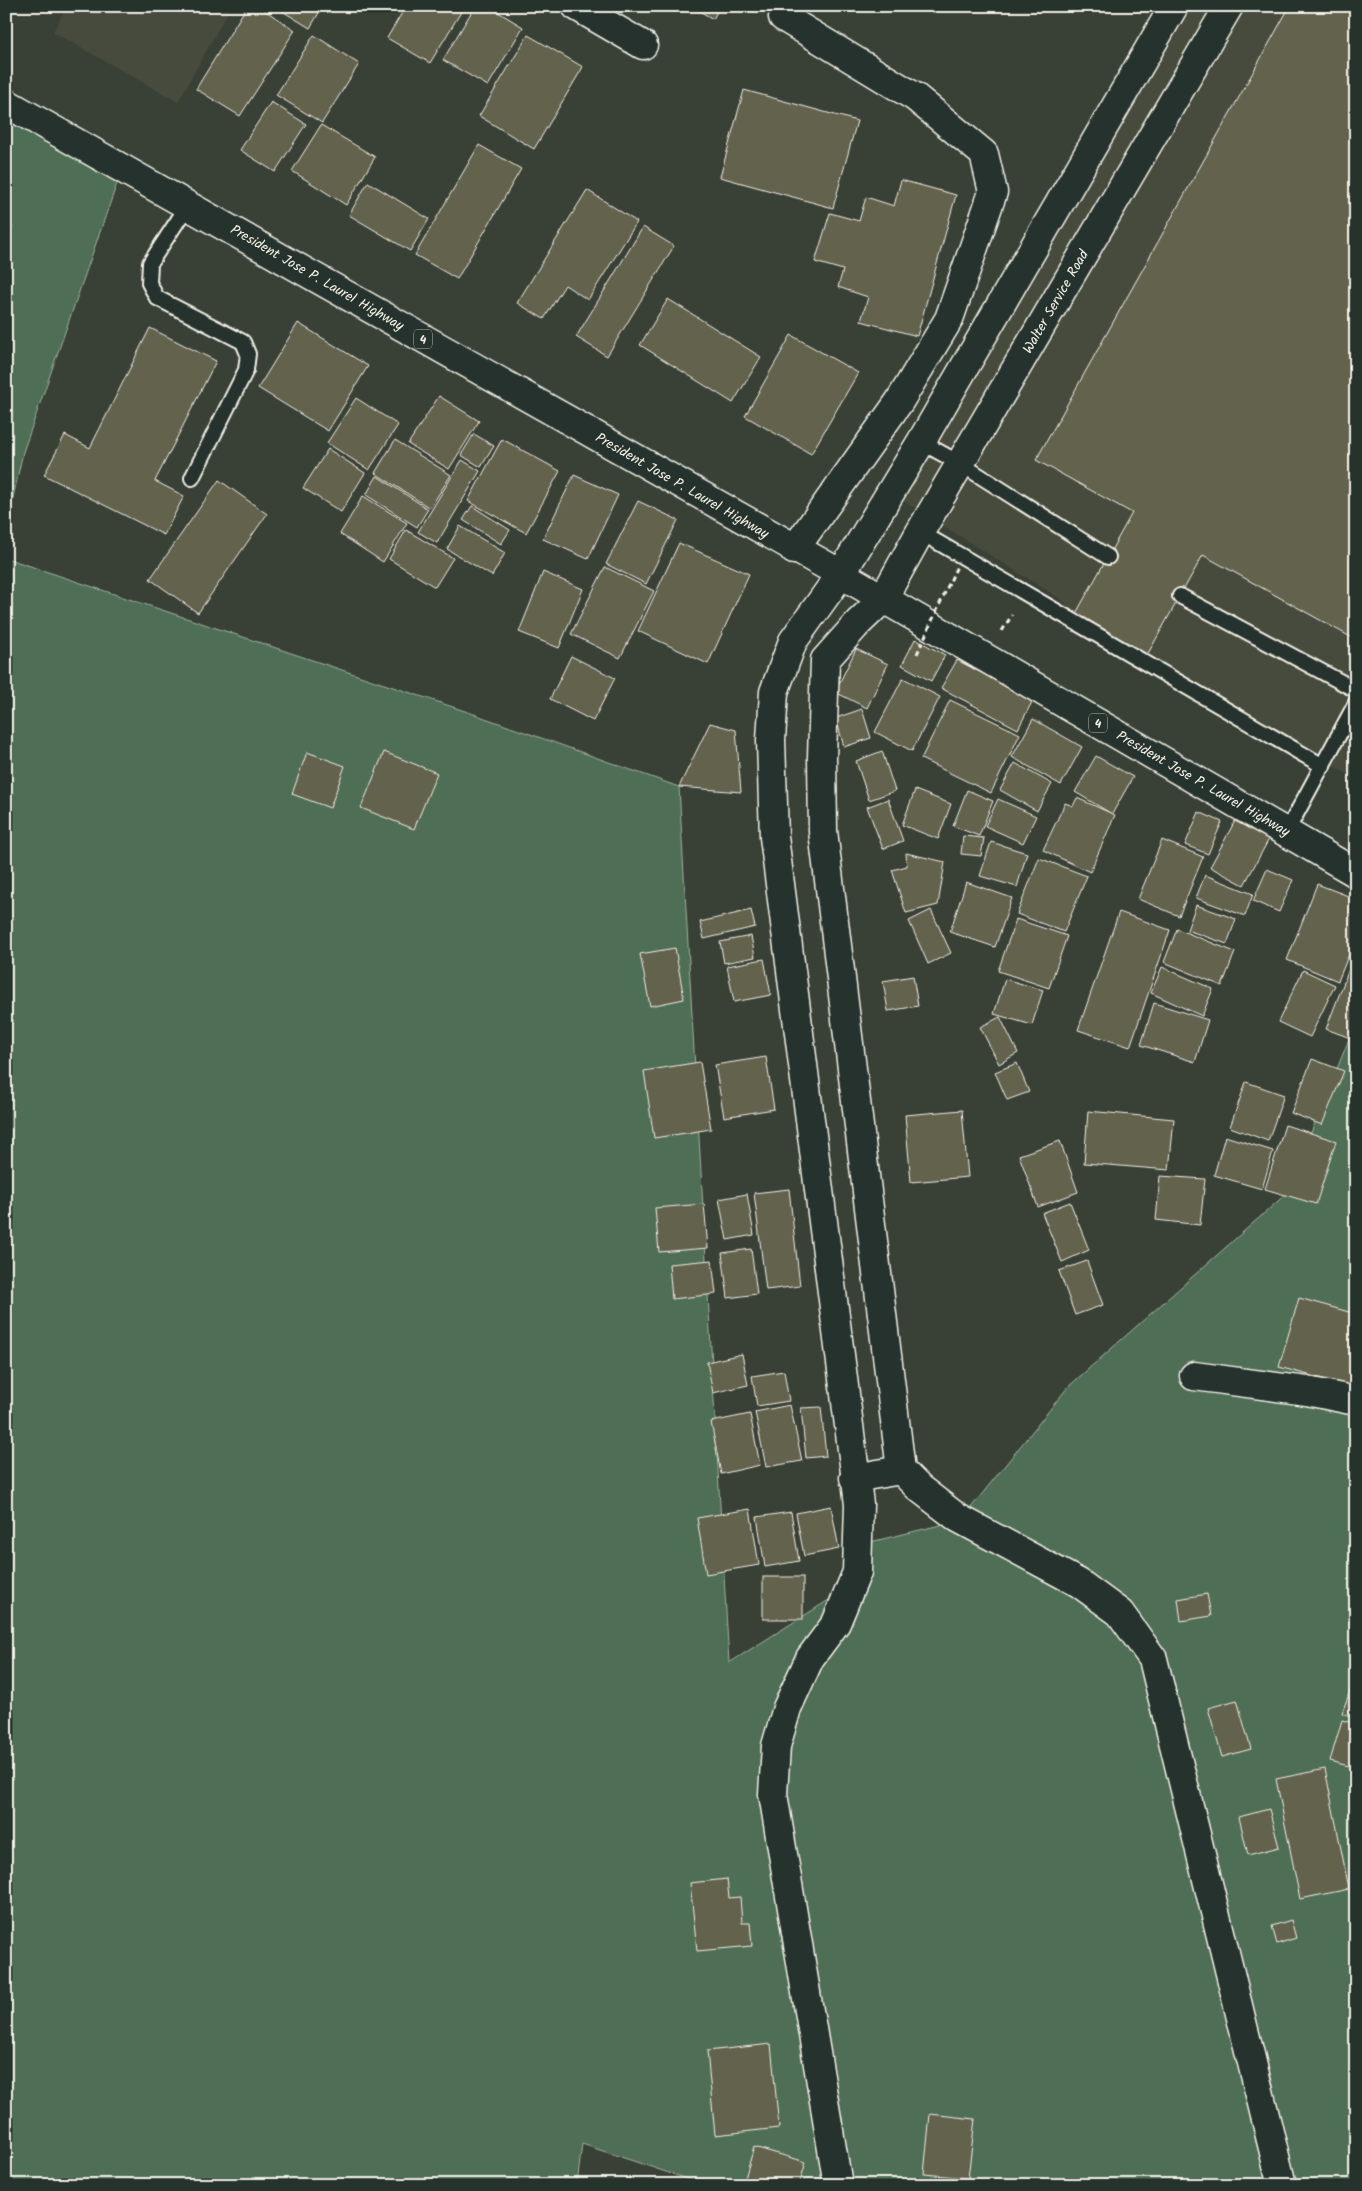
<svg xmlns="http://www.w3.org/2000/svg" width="1362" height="2191" font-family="Kalam,sans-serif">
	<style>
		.built { fill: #464b3e }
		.green { fill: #506e57; stroke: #a2b0a0 }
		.building { fill: #64624e; stroke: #f4f1e8 }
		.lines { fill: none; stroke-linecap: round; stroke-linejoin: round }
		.service-casing { stroke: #f4f1e8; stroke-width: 18 }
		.minor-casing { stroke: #f4f1e8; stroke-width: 31 }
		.trunk-casing { stroke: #f4f1e8; stroke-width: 31 }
		.path { stroke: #f4f1e8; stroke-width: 3; stroke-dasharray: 5 4; stroke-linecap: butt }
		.service { stroke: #26332d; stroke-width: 14 }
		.minor { stroke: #26332d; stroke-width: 28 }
		.trunk { stroke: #26332d; stroke-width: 28 }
		.path-bridge { stroke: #f4f1e8; stroke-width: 3; stroke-dasharray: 5 4; stroke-linecap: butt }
		.labels { text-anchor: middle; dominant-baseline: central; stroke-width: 4; stroke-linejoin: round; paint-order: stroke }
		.shield { fill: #26332d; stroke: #b6b8b0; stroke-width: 1 }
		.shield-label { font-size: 12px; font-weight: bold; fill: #f4f1e8 }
		.street-label { font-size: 14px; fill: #f4f1e8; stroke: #26332d }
	</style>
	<rect width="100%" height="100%" fill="#394137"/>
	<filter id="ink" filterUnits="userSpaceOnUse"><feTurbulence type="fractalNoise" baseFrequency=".02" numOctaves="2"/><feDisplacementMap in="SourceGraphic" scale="10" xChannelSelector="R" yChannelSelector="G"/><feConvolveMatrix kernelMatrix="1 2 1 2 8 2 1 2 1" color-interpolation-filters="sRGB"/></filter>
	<g filter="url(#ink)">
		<g class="built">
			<path d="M67,6H231L178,102L53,32Z"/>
			<path d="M1161,6H1356V779L1074,617L1062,600L881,487Z"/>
		</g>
		<g class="green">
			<path d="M6,104L122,169L23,452L6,530Z"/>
			<path d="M6,558L471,713L679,787L729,1663L851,1586L858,1545L961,1520L1068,1387L1286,1194L1356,1022V2185H705L582,2144L577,2185H6Z"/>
		</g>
		<g class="building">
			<path d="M247,6H258L295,30L240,116L196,89Z"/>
			<path d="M274,6H323L310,28Z"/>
			<path d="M406,6L464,7L430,63L387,38Z"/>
			<path d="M475,6H488L523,27L488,86L443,60Z"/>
			<path d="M691,6H720L713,19Z"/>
			<path d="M1290,6H1356V640L1203,555L1146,657L1074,617L1132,513L1036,460Z"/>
			<path d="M314,35L359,64L322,123L276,95Z"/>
			<path d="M528,35L583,67L534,149L479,116Z"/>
			<path d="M744,90L857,121L833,208L720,177Z"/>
			<path d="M271,102L306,124L275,172L240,150Z"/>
			<path d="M321,125L375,157L346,205L292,171Z"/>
			<path d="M479,145L521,169L457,279L415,255Z"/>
			<path d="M901,180L956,195L917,336L861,321L868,297L838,287L843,270L815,262L830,213L859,221L866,197L894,206Z"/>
			<path d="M368,182L429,219L410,251L349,215Z"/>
			<path d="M587,190L637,222L588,300L565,285L544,319L517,303Z"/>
			<path d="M6,224L13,227L6,241Z"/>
			<path d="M643,227L674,246L607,356L576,337Z"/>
			<path d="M668,299L761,357L733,403L640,345Z"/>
			<path d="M298,323L368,366L328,431L258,388Z"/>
			<path d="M150,328L216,361L155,481L184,496L164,535L44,475L65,435L90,448Z"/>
			<path d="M791,335L858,373L811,454L745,416Z"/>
			<path d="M439,396L479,421L449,469L408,444Z"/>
			<path d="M356,398L398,425L369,470L327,443Z"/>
			<path d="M474,434L494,446L481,467L461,455Z"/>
			<path d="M502,439L560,471L526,533L468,501Z"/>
			<path d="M395,440L451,475L430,508L375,473Z"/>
			<path d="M328,449L365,473L341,512L303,488Z"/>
			<path d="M462,460L480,471L437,543L418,532Z"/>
			<path d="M574,475L618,495L588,559L543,539Z"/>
			<path d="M377,476L428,509L417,527L366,495Z"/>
			<path d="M219,480L267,514L198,613L150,579Z"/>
			<path d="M363,496L407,523L383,562L340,534Z"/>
			<path d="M638,501L678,520L646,584L606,564Z"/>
			<path d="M472,506L510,530L501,544L463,520Z"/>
			<path d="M460,526L505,553L492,576L447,549Z"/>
			<path d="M406,530L453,558L435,587L389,559Z"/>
			<path d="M679,543L749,574L708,664L638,631Z"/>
			<path d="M605,567L654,591L620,658L571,634Z"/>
			<path d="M543,572L583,589L559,648L519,632Z"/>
			<path d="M915,639L945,655L931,681L902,665Z"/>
			<path d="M856,649L888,664L867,708L835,692Z"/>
			<path d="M571,656L615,678L593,721L550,699Z"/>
			<path d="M957,660L1033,700L1018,729L941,688Z"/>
			<path d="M903,678L940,697L912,751L875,732Z"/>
			<path d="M950,700L1020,734L991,793L921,759Z"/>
			<path d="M862,709L871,738L844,747L836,718Z"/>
			<path d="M1033,719L1082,747L1061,785L1012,757Z"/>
			<path d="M710,723L736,730L741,792L679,787Z"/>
			<path d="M882,751L895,791L869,800L856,761Z"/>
			<path d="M307,752L345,766L330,808L292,794Z"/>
			<path d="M384,752L437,773L414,829L361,808Z"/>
			<path d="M1096,756L1133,777L1112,814L1075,792Z"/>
			<path d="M1015,763L1052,784L1037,811L1000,790Z"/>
			<path d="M915,790L951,804L938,839L902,825Z"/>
			<path d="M967,790L993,801L979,836L953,826Z"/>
			<path d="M1077,798L1115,815L1090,872L1043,850L1065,803L1073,806Z"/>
			<path d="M888,799L903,841L883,849L867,807Z"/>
			<path d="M998,799L1036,816L1023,843L985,826Z"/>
			<path d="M1199,812L1222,822L1208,854L1185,845Z"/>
			<path d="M1235,821L1269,839L1244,885L1210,867Z"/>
			<path d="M963,836L984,838L981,856L961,854Z"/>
			<path d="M1162,840L1203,857L1179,916L1138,899Z"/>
			<path d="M991,842L1027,853L1017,887L980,876Z"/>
			<path d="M906,853L945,862L938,905L906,913L892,870L907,866Z"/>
			<path d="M1039,858L1087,876L1064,932L1017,914Z"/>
			<path d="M1267,869L1293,880L1279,912L1253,901Z"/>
			<path d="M1205,875L1253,894L1245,916L1196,898Z"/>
			<path d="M966,882L1012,898L995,947L950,932Z"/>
			<path d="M1317,884L1356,899V937L1338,981L1287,960Z"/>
			<path d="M1196,905L1236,919L1227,944L1187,930Z"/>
			<path d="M751,910L755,927L704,939L700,922Z"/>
			<path d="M931,910L951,953L928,964L909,921Z"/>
			<path d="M1119,912L1170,930L1130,1047L1078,1030Z"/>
			<path d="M1016,919L1067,936L1049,988L998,971Z"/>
			<path d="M1177,929L1235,952L1222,986L1164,962Z"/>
			<path d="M751,936L755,957L724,963L720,942Z"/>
			<path d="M675,948L684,999L650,1006L640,954Z"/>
			<path d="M1356,951V1040L1326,1029Z"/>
			<path d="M764,959L771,995L734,1002L727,966Z"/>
			<path d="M1162,967L1213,989L1202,1016L1151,993Z"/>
			<path d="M1303,970L1335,985L1310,1037L1278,1022Z"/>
			<path d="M913,976L918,1006L888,1011L883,981Z"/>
			<path d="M1005,979L1043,990L1032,1025L994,1014Z"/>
			<path d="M1154,1003L1208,1020L1195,1062L1141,1045Z"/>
			<path d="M1000,1017L1018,1053L999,1064L980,1027Z"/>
			<path d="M766,1057L774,1109L724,1117L715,1065Z"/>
			<path d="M1312,1059L1344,1071L1322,1125L1291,1113Z"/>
			<path d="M700,1062L711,1129L654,1138L644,1071Z"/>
			<path d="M1017,1063L1029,1092L1007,1100L995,1072Z"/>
			<path d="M1246,1082L1284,1095L1268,1141L1230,1127Z"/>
			<path d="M962,1110L968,1177L911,1182L905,1115Z"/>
			<path d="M1088,1111L1174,1119L1169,1170L1084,1163Z"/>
			<path d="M1285,1125L1336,1141L1316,1204L1265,1189Z"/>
			<path d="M1225,1136L1273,1151L1262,1189L1214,1175Z"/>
			<path d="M1060,1141L1078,1192L1038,1207L1019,1155Z"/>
			<path d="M1160,1176L1205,1179L1200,1225L1156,1220Z"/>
			<path d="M789,1189L800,1286L766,1290L754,1193Z"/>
			<path d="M747,1194L754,1235L727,1240L719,1199Z"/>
			<path d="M1070,1202L1089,1250L1062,1262L1042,1213Z"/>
			<path d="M704,1204L708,1248L659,1252L655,1208Z"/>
			<path d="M751,1249L757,1294L728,1298L722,1253Z"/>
			<path d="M712,1260L716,1294L672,1299L669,1264Z"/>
			<path d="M1087,1261L1103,1305L1075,1315L1059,1271Z"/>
			<path d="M1299,1298L1356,1314V1388L1279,1367Z"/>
			<path d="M742,1354L748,1385L713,1393L707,1362Z"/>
			<path d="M784,1371L789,1401L757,1406L752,1376Z"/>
			<path d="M790,1405L802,1461L766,1467L755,1412Z"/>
			<path d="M821,1407L826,1456L806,1458L801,1408Z"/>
			<path d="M750,1414L760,1465L721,1474L711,1422Z"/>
			<path d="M831,1506L839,1549L804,1556L796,1513Z"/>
			<path d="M750,1509L759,1565L706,1574L697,1518Z"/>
			<path d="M791,1512L799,1561L765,1567L757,1517Z"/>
			<rect x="763" y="1577" width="40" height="42"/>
			<path d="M1207,1594L1211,1616L1181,1621L1178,1599Z"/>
			<path d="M1353,1683L1356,1684V1718L1342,1713Z"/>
			<path d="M1237,1700L1251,1749L1222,1757L1208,1708Z"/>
			<path d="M1342,1720L1356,1724V1768L1330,1761Z"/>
			<path d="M1325,1769L1349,1889L1300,1899L1276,1779Z"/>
			<path d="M1269,1809L1279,1847L1248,1855L1239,1817Z"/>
			<path d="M727,1879L729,1898L740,1897L742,1923H750L752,1946L697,1951L690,1883Z"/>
			<path d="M1291,1920L1296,1938L1277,1944L1272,1926Z"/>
			<path d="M771,2044L779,2128L715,2135L707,2051Z"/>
			<path d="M930,2114L975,2119L968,2178L924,2174Z"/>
			<path d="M754,2147L806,2162L799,2185H743Z"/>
		</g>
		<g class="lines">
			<defs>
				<g id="service">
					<path d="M188,205L150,263L149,283L157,298L243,342L248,354L246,370L192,478"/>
					<path d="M921,442L961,464L1108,557"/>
					<path d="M920,532L1323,766"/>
					<path d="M1180,596L1356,690"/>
					<path d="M1286,833L1356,703"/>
				</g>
				<g id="minor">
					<path d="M576,6L643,45"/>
					<path d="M1229,6L920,532L883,599L858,623L825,660L822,758L823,831L901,1470L919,1488L958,1518L1079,1583L1120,1613L1153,1659L1282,2185"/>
					<path d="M783,17L915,97L984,154L993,192L949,319L899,402L794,550"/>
					<path d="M1194,1376L1307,1391L1356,1401"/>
					<path d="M854,1478L901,1470"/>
					<path d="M838,2185L773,1794L776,1746L787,1708L810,1658L836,1623L857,1572L859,1504L774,837L771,740L774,692L793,641L841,574L921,442L1174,6"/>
				</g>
				<path id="trunk" d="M6,103L841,574L1356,873"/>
			</defs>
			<use href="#service" class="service-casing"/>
			<use href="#minor" class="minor-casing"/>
			<use href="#trunk" class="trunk-casing"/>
			<path class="path" d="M1002,631L1012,615"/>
			<use href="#service" class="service"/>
			<use href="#minor" class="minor"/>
			<use href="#trunk" class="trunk"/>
			<path class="path-bridge" d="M917,654L957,566"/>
		</g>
	</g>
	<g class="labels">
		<g class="shield">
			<rect x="414" y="329.5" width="18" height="19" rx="4"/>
			<rect x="1089" y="713.5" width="18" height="19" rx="4"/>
		</g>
		<g class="shield-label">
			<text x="423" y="339">4</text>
			<text x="1098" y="723">4</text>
		</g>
		<g class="street-label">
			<text transform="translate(317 278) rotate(30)">President Jose P. Laurel Highway</text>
			<text transform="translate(1056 302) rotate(-60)">Walter Service Road</text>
			<text transform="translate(682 486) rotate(30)">President Jose P. Laurel Highway</text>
			<text transform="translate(1203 784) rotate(30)">President Jose P. Laurel Highway</text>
		</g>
	</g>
	<rect width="1362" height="2191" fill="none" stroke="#26332d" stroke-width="25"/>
	<rect x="12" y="12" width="1337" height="2166" fill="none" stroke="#f4f1e8" stroke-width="2" filter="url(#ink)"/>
</svg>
